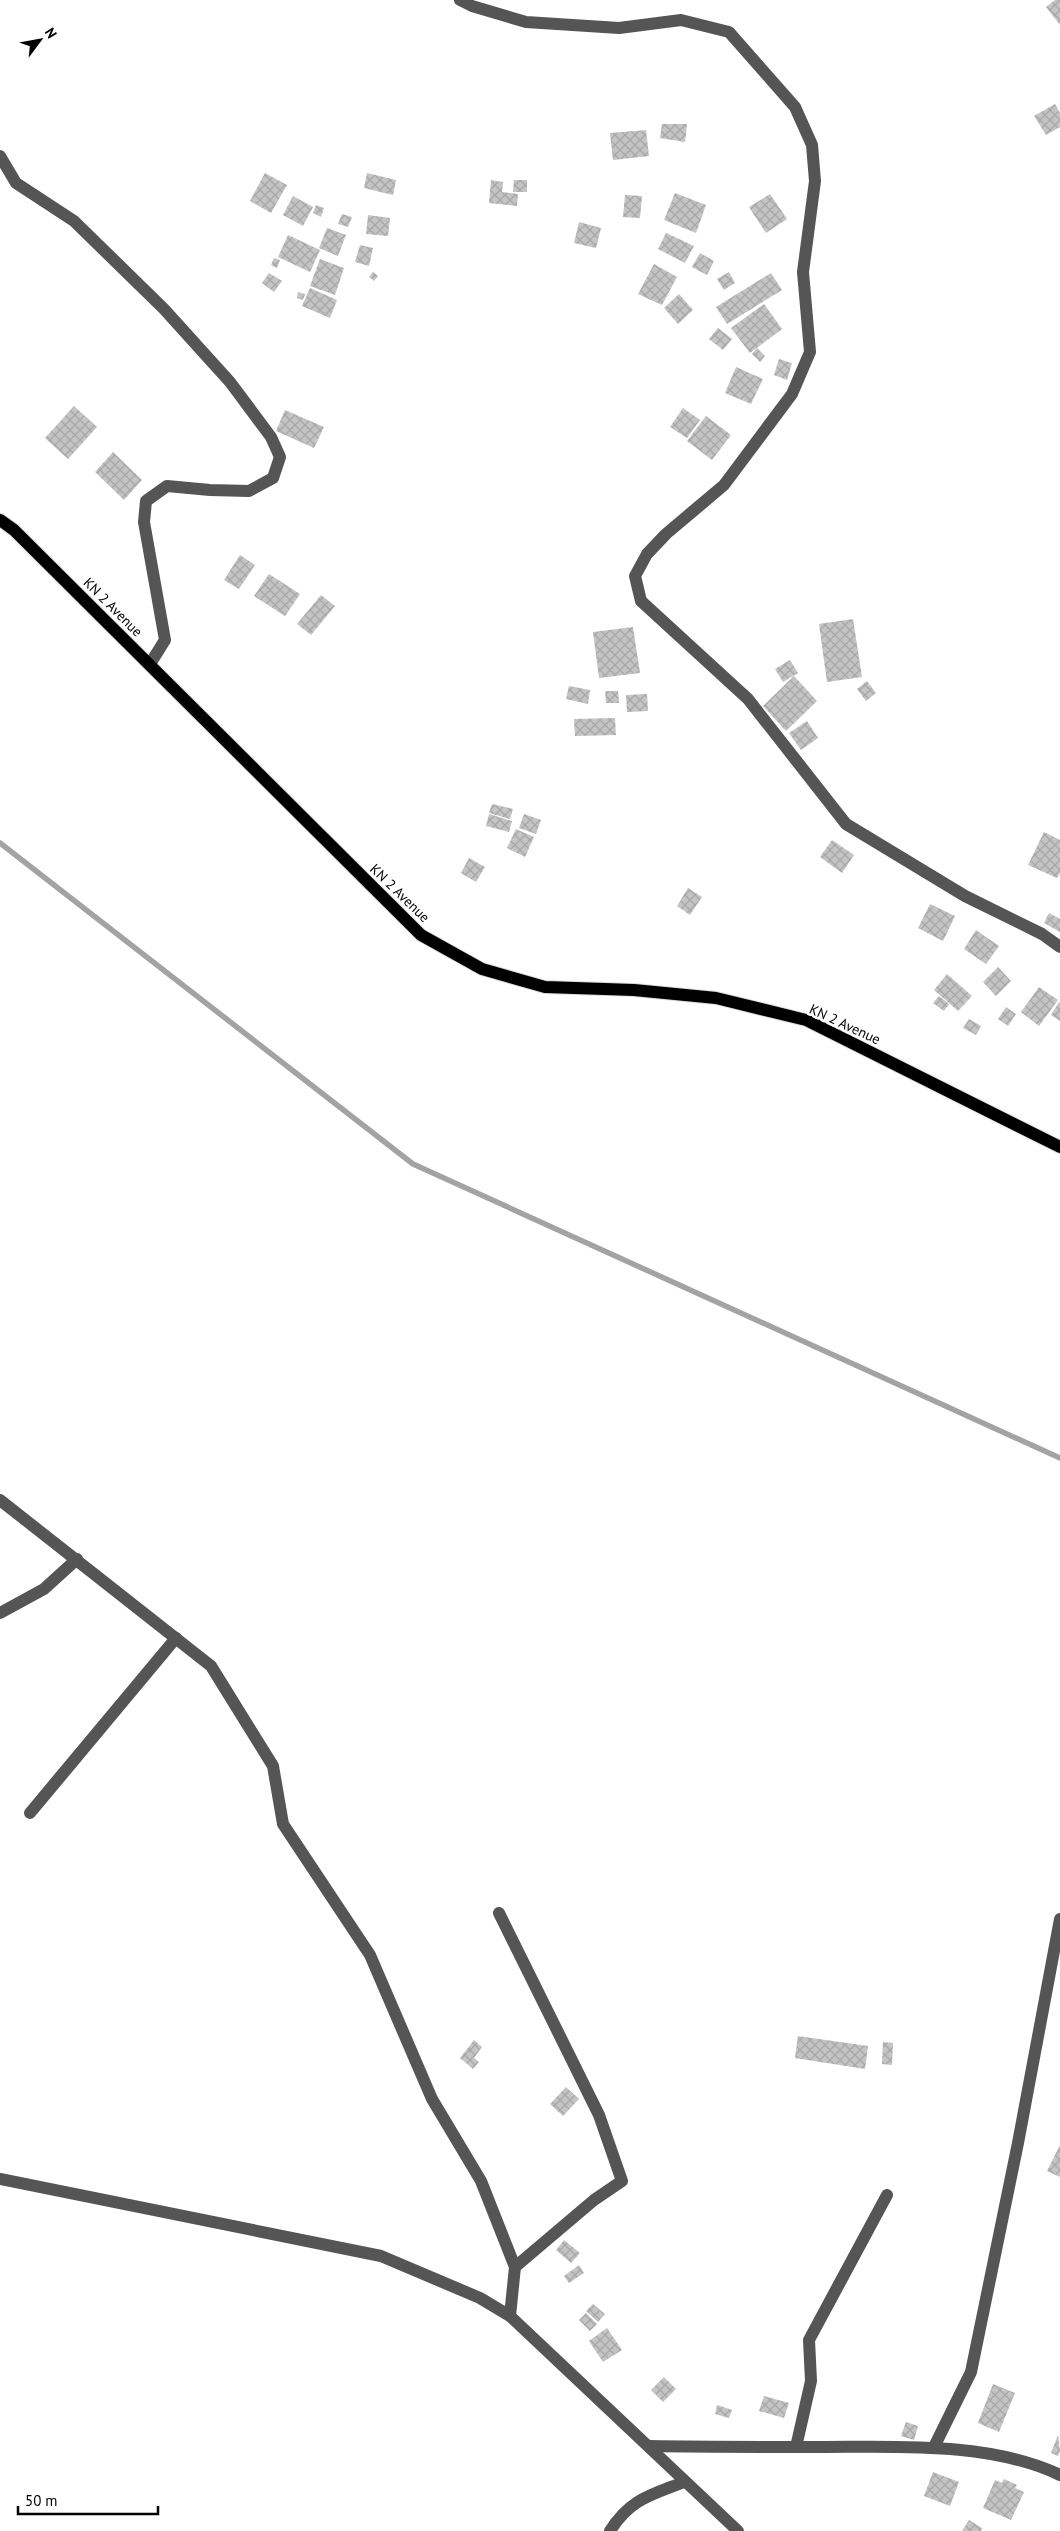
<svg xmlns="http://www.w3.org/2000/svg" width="1060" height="2531" font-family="'PT Sans',sans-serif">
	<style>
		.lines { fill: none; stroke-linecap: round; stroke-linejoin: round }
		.stream { stroke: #a3a3a3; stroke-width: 5.5 }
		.building { fill: url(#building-cross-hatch) }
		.major-casing { stroke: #dbdbdb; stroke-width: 14 }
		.minor { stroke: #555; stroke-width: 12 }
		.major { stroke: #000; stroke-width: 12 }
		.labels { text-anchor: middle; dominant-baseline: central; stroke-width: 5; stroke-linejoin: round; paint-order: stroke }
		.street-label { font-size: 14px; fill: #000; stroke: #fff }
	</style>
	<defs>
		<pattern id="building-cross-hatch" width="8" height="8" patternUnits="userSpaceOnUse" patternTransform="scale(1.25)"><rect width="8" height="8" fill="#c4c4c4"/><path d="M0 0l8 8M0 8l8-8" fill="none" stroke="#a7a7a7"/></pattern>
	</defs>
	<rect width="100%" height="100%" fill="#fff"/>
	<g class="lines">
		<path class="stream" d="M0,843L413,1164L1060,1458"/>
	</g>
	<g class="building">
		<path d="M1055,0H1060V25L1046,7Z"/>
		<path d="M1055,104L1060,113V127L1046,135L1034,116Z"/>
		<path d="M662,124H687L685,142L660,138Z"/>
		<path d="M646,130L649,156L613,160L610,133Z"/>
		<path d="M265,173L287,185L271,213L250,201Z"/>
		<path d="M367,173L396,180L393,195L364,188Z"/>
		<path d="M491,180L503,182L502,192L518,194L517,206L489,203Z"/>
		<path d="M514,180H527V192H513Z"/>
		<path d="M675,193L706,205L696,233L664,220Z"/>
		<path d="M770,194L787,219L766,233L749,207Z"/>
		<path d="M625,195L642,196L640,218L623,217Z"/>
		<path d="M293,196L313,207L303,226L283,215Z"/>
		<path d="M316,205L324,208L321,217L313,213Z"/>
		<path d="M342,214L352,217L348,227L338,224Z"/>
		<path d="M368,215L390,218L388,236L366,234Z"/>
		<path d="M579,222L601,228L596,248L574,243Z"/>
		<path d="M327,228L346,235L338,256L319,248Z"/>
		<path d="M666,233L694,246L685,263L658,249Z"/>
		<path d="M288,235L320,250L310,272L278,257Z"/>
		<path d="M360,245L373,248L369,266L355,262Z"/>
		<path d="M700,253L714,261L707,275L692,267Z"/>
		<path d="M274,258L280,260L277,268L271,265Z"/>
		<path d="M320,259L344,268L335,295L310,286Z"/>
		<path d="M654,264L677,277L662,305L638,294Z"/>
		<path d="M373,272L378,276L374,281L369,277Z"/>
		<path d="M729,272L735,283L724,290L717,279Z"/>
		<path d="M269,273L282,281L274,292L262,283Z"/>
		<path d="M771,273L782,290L727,324L716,307Z"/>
		<path d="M310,288L337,300L330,318L302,306Z"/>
		<path d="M298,292L305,294L303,300L297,298Z"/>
		<path d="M679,294L693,310L678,324L664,308Z"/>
		<path d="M764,304L782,329L750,353L731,328Z"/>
		<path d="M718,328L732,339L723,350L709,339Z"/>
		<path d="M757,348L765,356L760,362L752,354Z"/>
		<path d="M779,359L792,363L787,380L774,375Z"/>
		<path d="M736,367L763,379L751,404L725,393Z"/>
		<path d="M74,406L97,427L68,459L45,438Z"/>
		<path d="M683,408L700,420L687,438L670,427Z"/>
		<path d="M285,410L324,427L314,448L276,431Z"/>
		<path d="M706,416L731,435L712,460L687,441Z"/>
		<path d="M113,452L142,480L124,500L95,472Z"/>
		<path d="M240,555L255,565L239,589L224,580Z"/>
		<path d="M269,574L300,594L285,616L254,596Z"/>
		<path d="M321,595L335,606L311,635L297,624Z"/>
		<path d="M853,619L862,677L827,682L819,624Z"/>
		<path d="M633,627L640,673L599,678L593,632Z"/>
		<path d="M790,660L798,673L783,682L775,669Z"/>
		<path d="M794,676L817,701L786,731L763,706Z"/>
		<path d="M867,681L876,693L866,701L857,689Z"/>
		<path d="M569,686L590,690L588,704L566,699Z"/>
		<path d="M605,691H618L619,703H606Z"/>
		<path d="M647,694L648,711L627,712L626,695Z"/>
		<path d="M615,718L616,735L575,736L574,719Z"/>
		<path d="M807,721L818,738L801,750L789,733Z"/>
		<path d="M492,804L513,809L510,819L489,813Z"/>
		<path d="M489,814L512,821L509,832L486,826Z"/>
		<path d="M524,814L541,820L536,834L519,828Z"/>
		<path d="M516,829L534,837L525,857L507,848Z"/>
		<path d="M1044,832L1060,840V873L1057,878L1028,865Z"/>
		<path d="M832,840L854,855L842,873L820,857Z"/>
		<path d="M469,858L485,867L476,882L461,873Z"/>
		<path d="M688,888L702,897L690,915L677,906Z"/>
		<path d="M930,904L955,916L943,941L918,928Z"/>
		<path d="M1049,913L1060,919V932L1044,923Z"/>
		<path d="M976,930L999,946L986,964L964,949Z"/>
		<path d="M998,967L1011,981L996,996L983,982Z"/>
		<path d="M947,974L972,996L958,1011L934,990Z"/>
		<path d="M1039,987L1058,1000L1039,1026L1021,1012Z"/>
		<path d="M939,996L949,1004L944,1011L933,1003Z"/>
		<path d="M1059,1002L1060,1003V1021L1051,1015Z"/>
		<path d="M1006,1007L1016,1014L1008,1026L998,1019Z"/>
		<path d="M969,1019L981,1026L976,1035L963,1028Z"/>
		<path d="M798,2036L868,2046L865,2069L795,2058Z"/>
		<path d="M474,2040L482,2047L474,2058L479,2062L473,2069L460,2058Z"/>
		<path d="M883,2042L893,2043L892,2065L882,2064Z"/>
		<path d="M566,2087L579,2099L563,2116L550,2104Z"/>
		<path d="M1060,2145V2177L1047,2171Z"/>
		<path d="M564,2240L580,2253L571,2263L556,2250Z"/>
		<path d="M579,2265L584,2273L569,2283L564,2276Z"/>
		<path d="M593,2304L605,2314L598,2322L586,2311Z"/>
		<path d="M586,2313L597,2324L590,2331L579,2320Z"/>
		<path d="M607,2328L622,2350L603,2362L589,2341Z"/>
		<path d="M664,2377L676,2389L663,2402L651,2390Z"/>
		<path d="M993,2384L1015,2393L999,2432L978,2423Z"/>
		<path d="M764,2396L789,2403L784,2418L759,2411Z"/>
		<path d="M717,2405L732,2410L729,2418L715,2414Z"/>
		<path d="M906,2422L918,2426L914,2440L901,2436Z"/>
		<path d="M1058,2435L1060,2451L1058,2456L1051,2453Z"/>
		<path d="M933,2472L959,2482L950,2506L924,2496Z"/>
		<path d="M1004,2479L1017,2485L1015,2488L1024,2492L1011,2520L983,2508L995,2480L1002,2483Z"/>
		<path d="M969,2520L982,2528L981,2531H962Z"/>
	</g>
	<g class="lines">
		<defs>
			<path id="major" d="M0,520L14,530L421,935L482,969L545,987L634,990L716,998L806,1020L1060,1147"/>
		</defs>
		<use href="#major" class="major-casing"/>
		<g class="minor">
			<path d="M460,0L472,6L526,22L619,28L681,20L729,32L795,107L812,145L815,181L803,272L810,352L792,394L724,485L666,534L647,554L635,576L641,601L748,699L846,824L965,896L1042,934L1060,947"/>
			<path d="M0,156L16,183L74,221L164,309L230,382L271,437L280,457L273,478L249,491L210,490L167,486L146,501L144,522L165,640L150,664"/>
			<path d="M0,1500L211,1666L273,1766L283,1824L370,1955L432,2099L481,2181L515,2267L510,2316"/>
			<path d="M0,1613L44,1589L77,1559"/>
			<path d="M30,1813L176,1638"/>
			<path d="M499,1913L599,2115L622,2181L594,2200L515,2267"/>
			<path d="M0,2179L381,2256L480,2298L510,2316L738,2531"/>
			<path d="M650,2446C708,2447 766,2447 824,2447C899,2447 991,2442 1060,2475"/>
			<path d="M796,2447L811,2381L809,2340L887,2195"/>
			<path d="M934,2447L971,2372L1018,2143L1060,1919"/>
			<path d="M610,2531C630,2499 651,2495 684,2482"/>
		</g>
		<use href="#major" class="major"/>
	</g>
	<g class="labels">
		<g class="street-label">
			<text transform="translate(113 607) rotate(45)">KN 2 Avenue</text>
			<text transform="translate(400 893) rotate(44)">KN 2 Avenue</text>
			<text transform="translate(845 1024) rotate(25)">KN 2 Avenue</text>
		</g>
	</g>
	<g transform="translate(40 40) rotate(58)" stroke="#ffffff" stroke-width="4" paint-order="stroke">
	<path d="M0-4L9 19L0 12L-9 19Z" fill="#000000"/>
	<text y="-8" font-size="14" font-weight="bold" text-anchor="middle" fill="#000000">N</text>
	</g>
	<path d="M18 2506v8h140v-8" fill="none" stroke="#000000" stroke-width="2.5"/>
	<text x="25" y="2506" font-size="15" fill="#000000" stroke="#ffffff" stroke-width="4" paint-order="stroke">50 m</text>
</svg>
